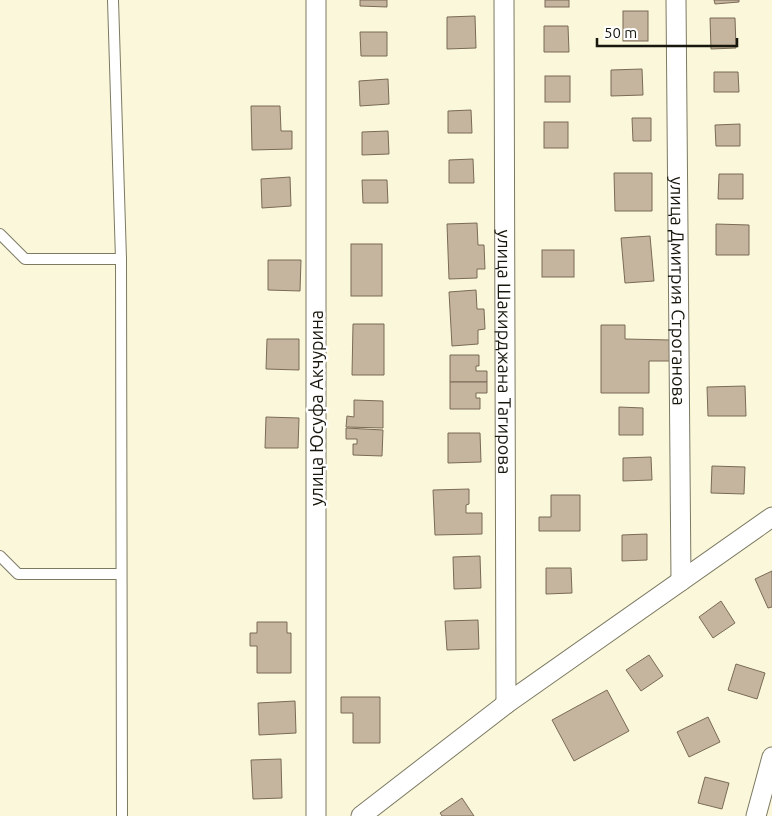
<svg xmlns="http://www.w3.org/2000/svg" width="772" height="816" font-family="Ubuntu,sans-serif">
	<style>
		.building { fill: #c5b49e; stroke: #7a6b56 }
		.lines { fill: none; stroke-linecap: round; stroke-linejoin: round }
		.lane-casing { stroke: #7d7a62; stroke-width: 12 }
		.street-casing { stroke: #7d7a62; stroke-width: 21 }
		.lane { stroke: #fff; stroke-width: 10 }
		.street { stroke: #fff; stroke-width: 19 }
		.labels { text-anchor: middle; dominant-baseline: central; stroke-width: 5; stroke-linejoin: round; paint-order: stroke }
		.street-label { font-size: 18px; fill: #18170d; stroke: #fff }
	</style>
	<rect width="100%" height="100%" fill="#faf7db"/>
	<g class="building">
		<path d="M360,0H387V7L360,6Z"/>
		<rect x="545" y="0" width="24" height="7"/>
		<path d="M714,0H739V2L715,4Z"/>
		<rect x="623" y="11" width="25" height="30"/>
		<path d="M475,16L476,48L447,49V17Z"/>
		<path d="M710,18H735L736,48L711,49Z"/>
		<path d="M544,26H568L569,52H544Z"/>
		<path d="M360,32H387V56H361Z"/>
		<path d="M642,69L643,95L611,96V70Z"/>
		<path d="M714,72H738L739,92H714Z"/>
		<rect x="545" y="76" width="25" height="26"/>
		<path d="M388,79L389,104L360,106L359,81Z"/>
		<path d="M251,106H280L281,131H292V149L252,150Z"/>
		<path d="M471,110L472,133H448V111Z"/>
		<path d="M632,118H651V141H633Z"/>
		<rect x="544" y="122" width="24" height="26"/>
		<path d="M740,124V146H716L715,125Z"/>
		<path d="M388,131L389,154L362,155V132Z"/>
		<path d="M473,159L474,183H449V160Z"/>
		<path d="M614,173H652V211H615Z"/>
		<path d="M719,174H743V199H718Z"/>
		<path d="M290,177L291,206L262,208L261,179Z"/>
		<path d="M362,180H387L388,203H363Z"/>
		<path d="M477,223L478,245H484L485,269H477V278L449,279L447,224Z"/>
		<path d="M716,224L749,225V255H716Z"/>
		<path d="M650,236L654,281L625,283L621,238Z"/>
		<rect x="351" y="244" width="31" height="52"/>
		<rect x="542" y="250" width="32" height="27"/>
		<path d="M268,260H301L300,291L268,290Z"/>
		<path d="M476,290L477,309H484L485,329L478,330V344L452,346L449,292Z"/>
		<path d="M353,324H384V375H352Z"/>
		<path d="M601,325H625V339L670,340L671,361H649V393H601Z"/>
		<path d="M267,339H299V370L266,369Z"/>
		<path d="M450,355H479V366H476V371H487V382H450Z"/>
		<path d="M450,382H487V393H476V398H480V409H450Z"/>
		<path d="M745,386L746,416H708L707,387Z"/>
		<path d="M354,400L383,401V428L346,427L347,416L354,417Z"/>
		<path d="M619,407L643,408V435H619Z"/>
		<path d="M266,417L299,418L298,448H265Z"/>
		<path d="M346,428L383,430L382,456L353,455V444H357V439H346Z"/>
		<path d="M448,433H480L481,462L448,463Z"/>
		<path d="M651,457L652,480L623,481V458Z"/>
		<path d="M712,466L745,467L744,494L711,493Z"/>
		<path d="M469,489V504L466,505V513H482V534L435,535L433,490Z"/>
		<path d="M551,495H580V531H539V517H551Z"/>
		<path d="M647,534V560L622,561V535Z"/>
		<path d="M480,556L481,588L454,589L453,557Z"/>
		<path d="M546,568H571L572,593L546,594Z"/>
		<path d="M772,571V607L768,608L755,579Z"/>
		<path d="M721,601L735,623L713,638L699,617Z"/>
		<path d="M478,620L479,649L447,650L445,621Z"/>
		<path d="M257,622H287V633H291V673H257V646H250V633H257Z"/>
		<path d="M649,655L663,676L641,691L626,670Z"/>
		<path d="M736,664L765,673L757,699L728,690Z"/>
		<path d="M607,690L629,731L574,761L552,720Z"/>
		<path d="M341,697H380V743H353V713H341Z"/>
		<path d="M295,701L296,733L259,735L258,703Z"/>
		<path d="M708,717L720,742L689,757L677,732Z"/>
		<path d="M281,759L282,798L253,799L251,760Z"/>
		<path d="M705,777L729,783L722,809L698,803Z"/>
		<path d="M462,798L474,816H442L440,813Z"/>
	</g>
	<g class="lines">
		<defs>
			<g id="lane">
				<path d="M113,0L121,259L122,816"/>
				<path d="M0,234L25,259H121"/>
				<path d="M0,556L18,574H121"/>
			</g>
			<g id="street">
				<path d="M316,0V816"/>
				<path id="s1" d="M504,0L506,704"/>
				<path id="s2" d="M676,0L681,581"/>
				<path d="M361,816L506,704L772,517"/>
				<path d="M756,816L772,757"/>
			</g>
		</defs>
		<use href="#lane" class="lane-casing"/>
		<use href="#street" class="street-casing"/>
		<use href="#lane" class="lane"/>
		<use href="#street" class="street"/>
	</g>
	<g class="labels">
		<g class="street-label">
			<text stroke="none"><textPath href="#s2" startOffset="291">улица Дмитрия Строганова</textPath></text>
			<text stroke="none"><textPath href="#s1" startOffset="352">улица Шакирджана Тагирова</textPath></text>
			<text transform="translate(316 408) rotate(-90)">улица Юсуфа Акчурина</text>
		</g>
	</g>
	<path d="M597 38v8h140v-8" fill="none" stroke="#18170d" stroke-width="2.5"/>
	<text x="604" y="38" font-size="15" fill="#18170d" stroke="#ffffff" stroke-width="4" paint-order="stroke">50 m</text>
</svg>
